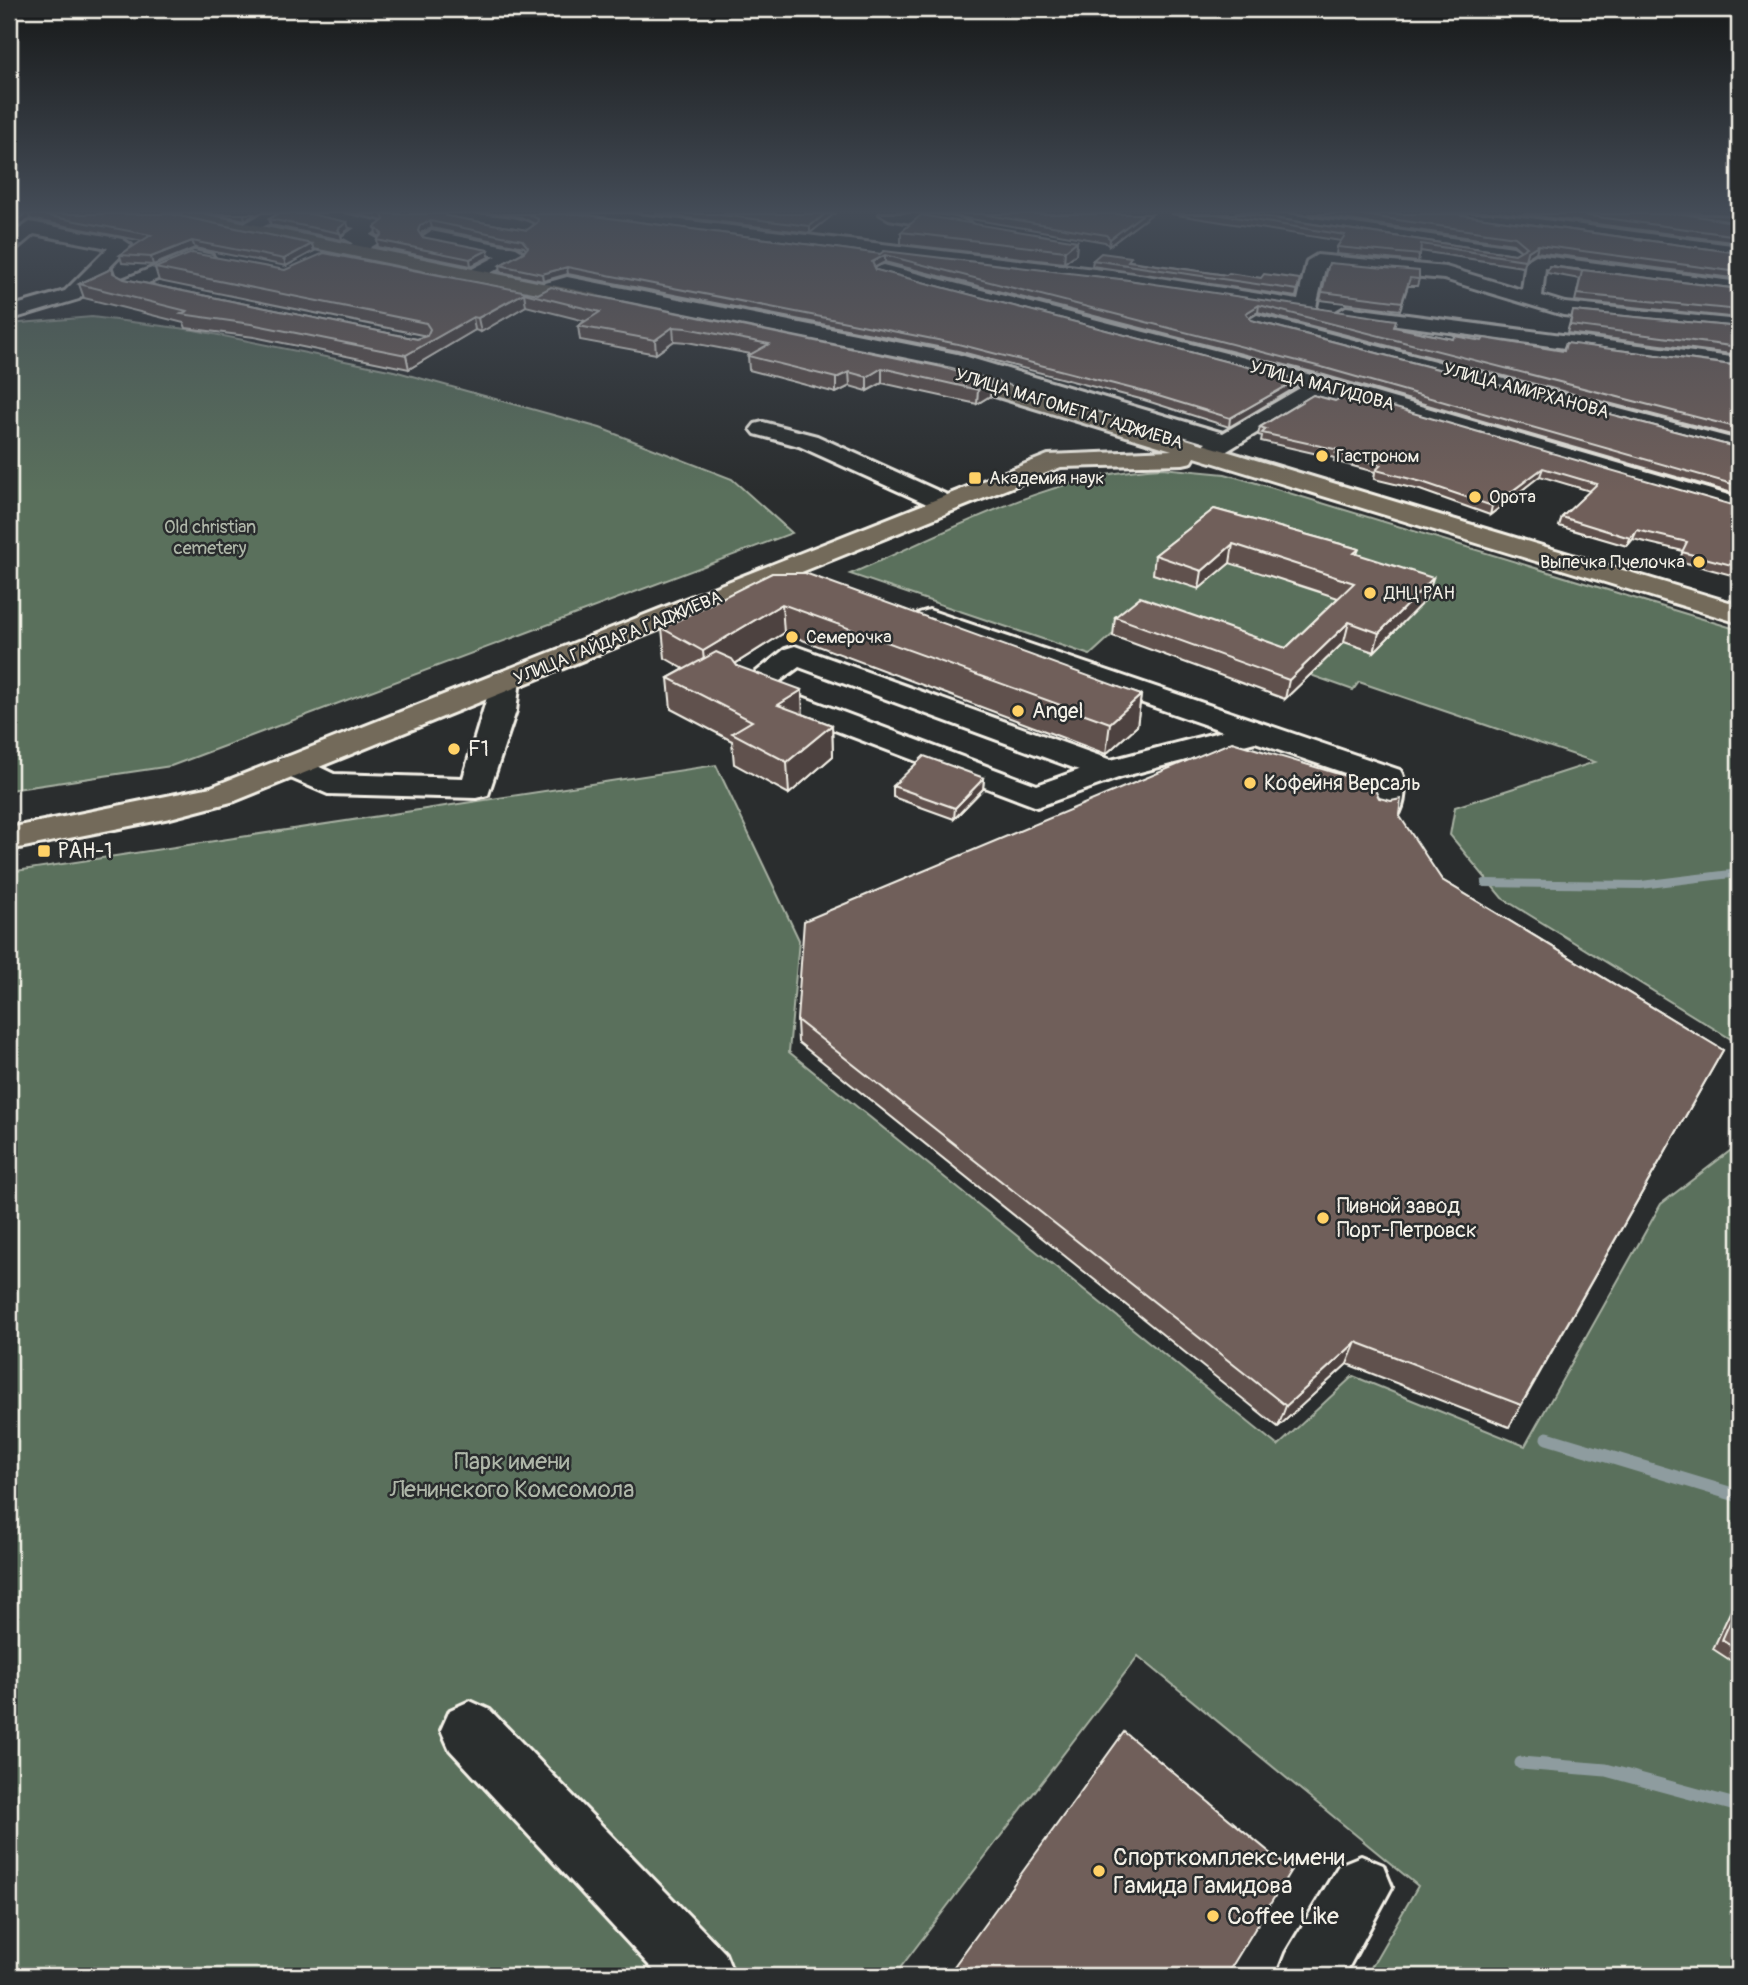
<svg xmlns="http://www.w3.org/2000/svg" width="1748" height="1985" font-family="Pangolin,sans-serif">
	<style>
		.green { fill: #5a705c; stroke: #a7b0a2; stroke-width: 2 }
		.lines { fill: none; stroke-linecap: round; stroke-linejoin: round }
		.stream-far1 { stroke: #8e9c9f; stroke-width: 8 }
		.stream { stroke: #8e9c9f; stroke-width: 13 }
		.minor-casing { stroke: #f4f1e8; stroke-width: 6 }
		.major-casing { stroke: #f4f1e8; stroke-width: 6 }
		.minor { fill: #2a2d2e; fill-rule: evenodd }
		.major { fill: #736b5a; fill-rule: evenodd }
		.wall { fill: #60514d; stroke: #f4f1e8; stroke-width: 2 }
		.shaded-wall { fill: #4e423f; stroke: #f4f1e8; stroke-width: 2 }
		.building { fill: #705e5a; stroke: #f4f1e8; stroke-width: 2 }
		.poi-dot { fill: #ffd166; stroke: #2a2d2e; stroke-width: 2.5 }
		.labels { text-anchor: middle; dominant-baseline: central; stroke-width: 5; stroke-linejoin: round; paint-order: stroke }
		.far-street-label { font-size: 18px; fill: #f4f1e8; stroke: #2a2d2e }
		.far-poi-label { font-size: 18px; fill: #f4f1e8; stroke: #2a2d2e; text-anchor: start }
		.far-park-label { font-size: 18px; fill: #afb7a9; stroke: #2a2d2e }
		.poi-label { font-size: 21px; fill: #f4f1e8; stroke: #2a2d2e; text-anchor: start }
		.near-park-label { font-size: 24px; fill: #afb7a9; stroke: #2a2d2e }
		.near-poi-label { font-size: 24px; fill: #f4f1e8; stroke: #2a2d2e; text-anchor: start }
	</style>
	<rect width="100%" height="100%" fill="#2a2d2e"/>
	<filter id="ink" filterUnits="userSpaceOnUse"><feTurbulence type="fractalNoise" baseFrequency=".0143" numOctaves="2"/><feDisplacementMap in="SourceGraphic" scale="14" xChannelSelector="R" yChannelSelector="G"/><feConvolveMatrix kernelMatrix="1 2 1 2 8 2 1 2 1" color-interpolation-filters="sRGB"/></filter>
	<g filter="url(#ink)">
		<g class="green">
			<path d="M92,317L194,330L394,371L600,428L732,479L792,533L171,766L9,790V324Z"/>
			<path d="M1162,468L1225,474L1253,482L1739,630V1044L1502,898L1450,835L1455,807L1595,762L1359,682L1353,690L1136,613L1090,655L850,574C950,531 1052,473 1162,468Z"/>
			<path d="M716,765L799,940L789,1052L1278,1446L1353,1376L1525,1446L1661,1204L1739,1144V1976H1366L1418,1886L1138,1656L894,1976H9V872Z"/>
		</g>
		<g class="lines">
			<path class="stream-far1" d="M1485,883L1641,885L1739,873"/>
			<g class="stream">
				<path d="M1547,1438L1739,1496"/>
				<path d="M1521,1763L1606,1770L1739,1806"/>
			</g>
			<defs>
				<g id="minor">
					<path d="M262,214H287L251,233L244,235L235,229Z"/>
					<path d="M306,214H344L381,222L383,226L370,235L381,241L360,254H346L343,250L353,243L342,237L355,228L309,218Z"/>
					<path d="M446,214C465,214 525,214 537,228L528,234L454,221L448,220Z"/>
					<path d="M572,214H630L1128,273L1298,300L1307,261L1317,255L1446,267L1522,290L1526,261L1536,255L1739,282V294L1545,268L1542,296L1565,303L1739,320V332L1563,315L1444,279L1325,268L1316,307L1306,313L1128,285L581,219Z"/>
					<path d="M880,214C901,214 962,212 975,227L966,233L889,219Z"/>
					<path d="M1237,214H1286L1513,247L1523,253L1513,259L1246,219Z"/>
					<path d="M1446,214H1499L1739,246V258L1455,219Z"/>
					<path d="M30,222L122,239L131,245L79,299L9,320V307L65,291L108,248L34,234L16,249L9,251V236Z"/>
					<path d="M431,231L516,248L526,254L460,289L453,287L450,283L453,279L497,256L424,241L422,237Z"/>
					<path d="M194,251L212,255L215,259L212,263H196L136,288H122L119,284L122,280Z"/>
					<path d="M884,265L1323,378L1739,498V514L1345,399L1334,406L1311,400L1217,457H1199L1196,452L1206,443L952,367L567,289L549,294L539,288L542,284L567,277L957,354L1223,433L1302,387L877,275L874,271L877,267Z"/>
					<path d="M1346,307L1739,358V372L1339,317L1336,313Z"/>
					<path d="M1257,315L1739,440V454L1250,325L1247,321Z"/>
					<path d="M763,422L817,436L956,499L960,504L956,509H938L799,446L755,434L751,429L755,424Z"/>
					<path d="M929,610L1400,770C1408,782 1405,806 1397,817L1385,820L1373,817L1368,810L1371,782L1255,742L1121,777L1037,807L740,694L736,688L785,649L795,646L1111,760L1223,731L919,625L915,619L919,613ZM799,667L1079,770L1037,785L773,686Z"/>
					<path d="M505,671L516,674L520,680L516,711L488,795L476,798L328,794L279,773L275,766L279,759L291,756L303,759L334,774L463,778L494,674Z"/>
					<path d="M470,1701L490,1710L725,1953L734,1976H659L450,1750L441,1730L450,1710Z"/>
					<path d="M1361,1856L1383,1865L1392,1887L1344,1976H1277L1286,1953L1339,1865Z"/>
				</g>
				<g id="major">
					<path d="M164,214H202L596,294L606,300L596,306L173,219Z"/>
					<path d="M1673,214L1739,217V228L1682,219Z"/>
					<path d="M940,365L1739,605V623L1195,457L1192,462L1183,464L1061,467L235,801L170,818L9,850V828L211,787L1048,455L1172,450L932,377L929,372Z"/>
				</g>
			</defs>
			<use href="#minor" class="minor-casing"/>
			<use href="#major" class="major-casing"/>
			<use href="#minor" class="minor"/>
			<use href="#major" class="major"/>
		</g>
		<g class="wall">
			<path d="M9,214H170L314,251L286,266L195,248L153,265L122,263L120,255L143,241L30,219L9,233Z"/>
			<path d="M217,214H256L245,220Z"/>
			<path d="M356,214H446V216L527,230L535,224L521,217L493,214H579L880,254L1128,280L1395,327L1453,339L1482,341L1563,351L1566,343L1739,366V437L1258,312L1249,318L1251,320L1739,448V495L1324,375L885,262L875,268L876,270L1297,380L1295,388L1229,427L1144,400L958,351L568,274L543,281L501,272L500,265L524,252L526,250L524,247L432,228L422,232L421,235L422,237L489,257L471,266L378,247L377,240L380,237L376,234L375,227L383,221Z"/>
			<path d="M655,214H834L810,233Z"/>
			<path d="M942,214H1152L1109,246L1105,242Z"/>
			<path d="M1171,214H1246L1515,254L1521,251L1513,244L1307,214H1455L1739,253V279L1536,252L1525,259L1523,267L1420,251L1418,262L1336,254L1337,247L1341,241Z"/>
			<path d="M1522,214H1683L1739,223V243Z"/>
			<path d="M269,219L349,229L341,235L342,240L271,225Z"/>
			<path d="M901,232L1077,241L1076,254L1064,263L901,244Z"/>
			<path d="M1093,260L1131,261L1226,275L1261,278L1300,279L1296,297L1092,266Z"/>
			<path d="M1329,263L1419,279L1417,286H1408L1400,310L1320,300Z"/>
			<path d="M1549,266L1739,289V318L1575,301L1580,279L1547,273Z"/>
			<path d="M113,268L115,274L124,279L417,339L427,336L159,281L155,268L285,270L538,294L942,367L990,396L977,404L882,383L867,391L850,386L836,393L749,370L748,356L751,354L687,342L674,341L656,354L580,340L578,326L585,321L526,306L481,332L475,330L409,369L254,337L186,328L184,323L84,298L79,284Z"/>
			<path d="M1573,311L1739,327V355L1567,333Z"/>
			<path d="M1313,395L1739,507V577L1679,561L1683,551L1633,539L1627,546L1559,526L1562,517L1590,491L1540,476L1490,515L1420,490L1374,479L1375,472L1334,461L1335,458L1261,441L1262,436L1258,435L1260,427Z"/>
			<path d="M1214,509L1359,549L1357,554L1428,597L1374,652L1344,642L1285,699L1113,636L1115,617L1286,648L1338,598L1230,563L1199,589L1153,574L1155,555Z"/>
			<path d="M772,573L1141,695L1137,726L1106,754L784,633L735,664L803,714L832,725L833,756L789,794L734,764L732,741L671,709L668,678L684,669L665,658L662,628Z"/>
			<path d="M984,778L983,789L954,819L893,797V786Z"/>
			<path d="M1379,798L1442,880L1723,1050L1509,1427L1347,1364L1278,1427L798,1042L797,1020Z"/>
			<path d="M1739,1593V1666L1713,1649Z"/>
		</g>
		<g class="shaded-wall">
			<path d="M25,214H29L30,219L9,233V225Z"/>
			<path d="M244,214H256L245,220Z"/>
			<path d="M825,214H834L810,233V226Z"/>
			<path d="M1143,214H1152L1109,246L1110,239Z"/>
			<path d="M430,221L432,228L422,232L420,238L418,231L420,225Z"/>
			<path d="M347,222L349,229L341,235L338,229Z"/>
			<path d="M192,241L195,248L153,265L151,257Z"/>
			<path d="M1077,241L1076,254L1064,263L1065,251Z"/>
			<path d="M312,244L314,251L286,266L284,259Z"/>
			<path d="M1538,245L1536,252L1525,259L1527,252Z"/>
			<path d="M488,250L489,257L471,266L470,259Z"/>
			<path d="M885,255V262L872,269V262Z"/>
			<path d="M567,267L568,274L543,281L542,274Z"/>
			<path d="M524,293L526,306L481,332L478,318Z"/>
			<path d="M1259,305L1258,312L1244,320L1246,313Z"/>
			<path d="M473,317L475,330L409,369L406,355Z"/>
			<path d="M673,327L674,341L656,354L655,340Z"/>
			<path d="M882,368V383L867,391V377Z"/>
			<path d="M849,372L850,386L836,393V378Z"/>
			<path d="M1297,380L1295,388L1229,427L1230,418Z"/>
			<path d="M991,382L990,396L977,404L978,390Z"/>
			<path d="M1543,468L1540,476L1490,515L1492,506Z"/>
			<path d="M1637,530L1633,539L1627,546L1630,538Z"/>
			<path d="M1233,544L1230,563L1199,589L1202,571Z"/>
			<path d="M1433,578L1428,597L1374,652L1379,633Z"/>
			<path d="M782,604L784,633L706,682L703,651Z"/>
			<path d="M1349,622L1344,642L1285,699L1289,680Z"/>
			<path d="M802,690L803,721L778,705Z"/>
			<path d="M1141,695L1137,726L1106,754L1110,723Z"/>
			<path d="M832,725L833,756L789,794L787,762Z"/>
			<path d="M984,778L983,789L954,819L955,808Z"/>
			<path d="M1356,1342L1347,1364L1278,1427L1286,1406Z"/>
		</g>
		<g class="building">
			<path d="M9,214H25L9,225Z"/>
			<path d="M38,214H170L312,244L284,259L192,241L151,257L120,255L151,235Z"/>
			<path d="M277,214H310L347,222L338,229L340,233L269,219Z"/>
			<path d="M382,214H446V216L527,230L537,223L538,219L528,214H579L880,254L884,251L1128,280L1396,320L1394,327L1453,339L1454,336L1482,341L1484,338L1564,351L1566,343L1739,366V428L1259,305L1246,313L1251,320L1739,448V486L1325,368L885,255L872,262L876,270L1297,380L1230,418L1145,392L958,344L567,267L542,274L500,265L524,252L528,247L522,240L430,221L420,225L418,231L422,237L488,250L470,259L377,240L382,234L375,227L384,220Z"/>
			<path d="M712,214H825L810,226Z"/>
			<path d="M982,214H1143L1110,239L1106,235Z"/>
			<path d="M1216,214H1246L1515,254L1527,247L1515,237L1356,214H1455L1739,253V272L1538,245L1527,252L1525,260L1421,244L1420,255L1337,247L1345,235Z"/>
			<path d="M1575,214H1683L1739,223V236Z"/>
			<path d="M921,215L1077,241L1065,251L901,232Z"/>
			<path d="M192,253L285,270L324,253L538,294L551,287L942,367L991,382L978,390L882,368L867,377L849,372L836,378L748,356L769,344L686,328L673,327L655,340L578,326L600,312L524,293L478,318L473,317L406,355L251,324L181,314L187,311L79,284L113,268V273L124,279L417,339L427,336L430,329L426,323L155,268Z"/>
			<path d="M1101,253L1131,257L1128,261L1226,275L1229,273L1261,278L1264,274L1300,279L1297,290L1093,260Z"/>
			<path d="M1329,263L1419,271V279L1410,278L1402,302L1322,292Z"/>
			<path d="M1549,266L1739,289V310L1577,294L1582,271Z"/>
			<path d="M1573,311L1739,327V347L1570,325Z"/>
			<path d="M1347,394L1739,507V567L1682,552L1687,542L1637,530L1630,538L1562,517L1597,484L1543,468L1492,506L1422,482L1376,470L1381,465L1336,453L1339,450L1262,433L1266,429L1260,427L1313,395L1335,401Z"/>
			<path d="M1214,509L1359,549L1354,553L1433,578L1379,633L1349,622L1289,680L1115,617L1140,597L1286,648L1354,583L1233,544L1202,571L1155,555Z"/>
			<path d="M772,573H805L1141,695L1110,723L782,604L703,651L662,628Z"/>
			<path d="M716,652L732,659L737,666L802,690L778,705L832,725L787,762L732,733L752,721L668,678Z"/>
			<path d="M1232,742L1372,784L1379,798L1391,801L1401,799L1399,815L1442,880L1723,1050L1521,1405L1356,1342L1286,1406L797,1020L804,921Z"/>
			<path d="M924,756L984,778L955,808L893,786Z"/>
			<path d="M1739,1602V1651L1722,1640Z"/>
			<path d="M1124,1732L1291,1870L1226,1976H947Z"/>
		</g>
	</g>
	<linearGradient id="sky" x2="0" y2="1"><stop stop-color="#171919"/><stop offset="0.43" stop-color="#444c57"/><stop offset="1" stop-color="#444c57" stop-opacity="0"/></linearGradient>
	<rect width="1748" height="492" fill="url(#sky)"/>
	<g class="poi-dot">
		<circle cx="1322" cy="456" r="7"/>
		<rect x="968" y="471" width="14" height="14" rx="3.5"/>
		<circle cx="1475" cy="497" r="7"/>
		<circle cx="1699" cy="562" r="7"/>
		<circle cx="1370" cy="593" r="7"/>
		<circle cx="792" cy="637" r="7"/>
		<circle cx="1018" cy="711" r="7"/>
		<circle cx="454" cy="749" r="7"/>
		<circle cx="1250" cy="783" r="7"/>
		<rect x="37" y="844" width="14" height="14" rx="3.5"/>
		<circle cx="1323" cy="1218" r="7"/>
		<circle cx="1099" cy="1871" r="7"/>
		<circle cx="1213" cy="1916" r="7"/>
	</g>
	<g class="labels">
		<g class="far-street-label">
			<text transform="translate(1322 386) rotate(15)">УЛИЦА МАГИДОВА</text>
			<text transform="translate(1526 391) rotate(15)">УЛИЦА АМИРХАНОВА</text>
			<text transform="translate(1069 409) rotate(17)">УЛИЦА МАГОМЕТА ГАДЖИЕВА</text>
			<text transform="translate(618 638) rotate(-22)">УЛИЦА ГАЙДАРА ГАДЖИЕВА</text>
		</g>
		<g class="far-poi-label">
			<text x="1336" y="456">Гастроном</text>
			<text x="989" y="478">Академия наук</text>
			<text x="1489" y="497">Орота</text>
			<text x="1685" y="562" text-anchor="end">Выпечка Пчелочка</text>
			<text x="1384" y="593">ДНЦ РАН</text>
			<text x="806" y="637">Семерочка</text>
		</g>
		<g class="far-park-label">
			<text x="210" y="527">Old сhristian<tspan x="210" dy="21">cemetery</tspan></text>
		</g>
		<g class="poi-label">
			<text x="1032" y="711">Angel</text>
			<text x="468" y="749">F1</text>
			<text x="1264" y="783">Кофейня Версаль</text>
			<text x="58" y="851">РАН-1</text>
			<text x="1337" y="1206">Пивной завод<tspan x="1337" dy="24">Порт-Петровск</tspan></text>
		</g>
		<g class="near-park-label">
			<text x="512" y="1461">Парк имени<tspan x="512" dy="28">Ленинского Комсомола</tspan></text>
		</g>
		<g class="near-poi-label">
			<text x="1113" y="1857">Спорткомплекс имени<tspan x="1113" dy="28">Гамида Гамидова</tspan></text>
			<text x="1227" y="1916">Coffee Like</text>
		</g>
	</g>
	<rect width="1748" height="1985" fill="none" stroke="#2a2d2e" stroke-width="35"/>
	<rect x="18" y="18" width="1713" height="1950" fill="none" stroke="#f4f1e8" stroke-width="2.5" filter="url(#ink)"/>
</svg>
